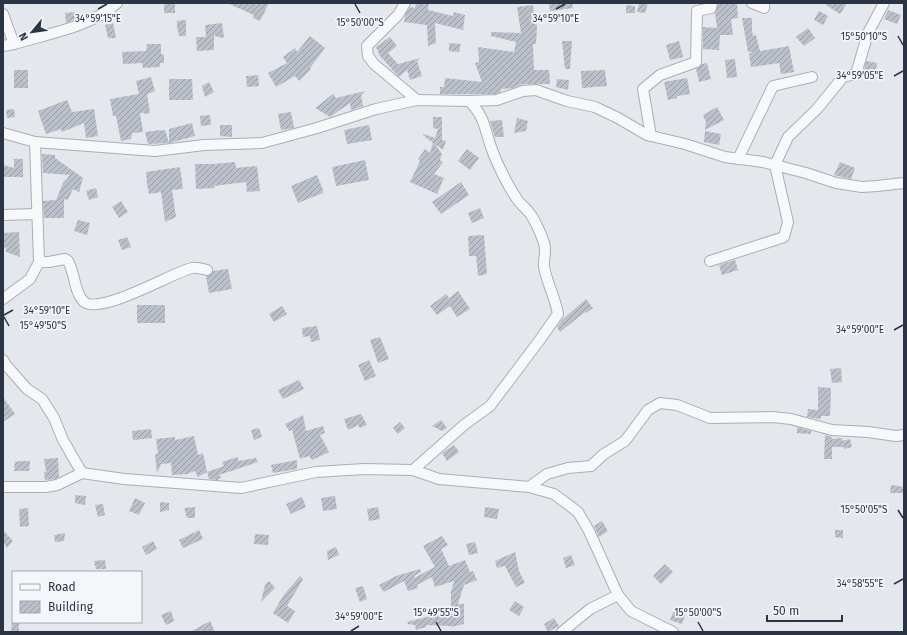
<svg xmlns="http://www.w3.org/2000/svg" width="907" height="635" font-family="'Fira Sans',sans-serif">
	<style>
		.building { fill: url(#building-hatch) }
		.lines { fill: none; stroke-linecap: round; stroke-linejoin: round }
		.minor-casing { stroke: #a9aeb7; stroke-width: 12 }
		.minor { stroke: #f7f8fa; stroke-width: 10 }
		.ticks { fill: none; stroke: #2b3445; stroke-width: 1.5 }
		.ticks-label { font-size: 10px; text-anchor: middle; fill: #2b3445; stroke: #f4f6f9; stroke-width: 3.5; stroke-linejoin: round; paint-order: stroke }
	</style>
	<defs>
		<pattern id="building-hatch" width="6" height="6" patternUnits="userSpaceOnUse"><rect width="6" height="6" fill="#bbc0ca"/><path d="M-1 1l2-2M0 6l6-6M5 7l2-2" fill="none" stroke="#989da6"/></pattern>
	</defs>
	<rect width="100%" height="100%" fill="#e4e7ec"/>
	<g class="building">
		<rect x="164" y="3" width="11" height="10"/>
		<path d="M227,3H269L260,21L253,18L254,15Z"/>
		<path d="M416,3H429L428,10L453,16L454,12L465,15L463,30L435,23L436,43L428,46L427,25L404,22L405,15L410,7L415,8Z"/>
		<path d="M549,3H572L573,8L550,11Z"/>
		<path d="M639,3H648L645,13L637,12Z"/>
		<path d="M718,3H737L738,18L731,19L733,35H720L719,50L703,49V27L717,28L715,13Z"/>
		<path d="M823,3H847L840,14Z"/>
		<path d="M533,5L537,27L536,44H533L534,70H549L550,84H523L512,88L501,89V92L496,94H440V87H444L445,78L482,82L475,63L479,62L478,47L514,52L516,42L491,36V32L521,33L517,7Z"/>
		<path d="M626,5L635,6V13H626Z"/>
		<path d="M888,10L901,15L897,24L884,19Z"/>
		<path d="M819,11L828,16L823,25L814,20Z"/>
		<path d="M75,12L76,19L66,23L65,13Z"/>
		<path d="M742,18H752V31L753,36L756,35L760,51L789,46L794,72L781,74L779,63L751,67L749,54L753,52H748Z"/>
		<path d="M186,20V36H179L177,27V21Z"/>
		<path d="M113,23L116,38H108L105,25Z"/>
		<path d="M222,23L224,38L214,36V50L197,51L196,37H206L205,25Z"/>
		<path d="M808,28L815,38L804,46L796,37Z"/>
		<path d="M310,36L325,48L310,68L311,69L299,81L295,76L276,87L268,73L287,63L283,57L295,48L297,52Z"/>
		<path d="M390,37L397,46L388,53L398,64L421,58L417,61L422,76L410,80L407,70L399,77L380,56L376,47Z"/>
		<path d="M562,41H572L570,69H565Z"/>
		<path d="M679,41L683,57L670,60L666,45Z"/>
		<path d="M449,43L461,44L459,52L449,51Z"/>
		<path d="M147,44H161V54L164,55V63H160V67L143,68L142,63L123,64L122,52L146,51Z"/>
		<path d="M735,59L737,77L727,78L725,60Z"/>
		<path d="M866,61L877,63L876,71L864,70Z"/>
		<path d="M707,63L711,79L699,82L696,69L702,64Z"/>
		<rect x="14" y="70" width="14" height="18"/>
		<path d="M605,70L607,86L582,88L581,71Z"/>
		<path d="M258,75L259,86L247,87L246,76Z"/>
		<path d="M151,77L155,91L147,94L150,113L145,114L144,113H140L143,132L132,133L131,139L121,141L116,116H113L110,99L139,94L136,81Z"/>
		<path d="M687,78L690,94L677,96V98L668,100L664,82Z"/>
		<path d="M169,79H192L193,100H169Z"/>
		<path d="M557,79L569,80L568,90L556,87Z"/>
		<path d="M209,82L214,92L205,97L202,86Z"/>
		<path d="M365,91L361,95L363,106L351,110L350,103L330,117L315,108L333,94L336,98Z"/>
		<path d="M67,100L72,112L94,109L98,136L86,138L84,123L62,132L61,129L46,134L38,111Z"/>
		<path d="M717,107L724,120L705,130L706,122L703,115Z"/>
		<path d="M14,109L15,117L7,118L6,110Z"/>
		<path d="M291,112L294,128L281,130L278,114Z"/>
		<path d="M210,115L211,125L201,126L200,116Z"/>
		<path d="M433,117H442V140L446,141L443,150L435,144L442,154L440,160L443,162L434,174L444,178L437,194L410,182L420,161L418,159L425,149L430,153L433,143L423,135L424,134L435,138L438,129L433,128Z"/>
		<path d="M517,118L528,121L526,131L514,133Z"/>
		<path d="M502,120L504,137H495L490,121Z"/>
		<path d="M192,123L195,136L169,143V129Z"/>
		<path d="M220,125H232V137L220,136Z"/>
		<path d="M369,125L372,140L347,144L344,130Z"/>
		<path d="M161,130V131L165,130L169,143L148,144L145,132Z"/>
		<path d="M705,131L721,134L719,145L704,142Z"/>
		<path d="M467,149L479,158L470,170L458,161Z"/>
		<path d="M42,154L55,155V158L83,178L79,192L73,189L68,200L64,199V218H44L43,201L56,200L63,183L70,175L43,173Z"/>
		<path d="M14,159H23V177H3V165L14,168Z"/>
		<path d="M365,160L369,180L336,186L332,167Z"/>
		<path d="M235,162L236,168L257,166L260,191L247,192L246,182L214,186L215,188L196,189L195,164H213Z"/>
		<path d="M840,162L855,168L851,179L834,175Z"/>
		<path d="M180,167L183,189L172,190L176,217L165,222L161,192L149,194L147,184L149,183L147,184L146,172Z"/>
		<path d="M317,175L323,190V193L298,203L291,186Z"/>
		<path d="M461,182L469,195L441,214L432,202Z"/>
		<path d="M96,188L98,197L89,200L86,191Z"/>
		<path d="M121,201L128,212L119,218L112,207Z"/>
		<path d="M480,208L484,218L472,223L468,213Z"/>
		<path d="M78,220L90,223L87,235L74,231Z"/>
		<path d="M19,232L20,257L6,252V247L3,248V233Z"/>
		<path d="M484,235L487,274L478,276L476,256H469L468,236Z"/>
		<path d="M127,237L131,247L122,250L118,240Z"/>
		<path d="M735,260L738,270L722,275L719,265Z"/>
		<path d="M228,269L232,289L209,293L206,276L211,275L213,271Z"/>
		<path d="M458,291L470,309L457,317L450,306L437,315L430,306L446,294L449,298Z"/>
		<path d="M586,299L593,308L586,313L585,312L560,332L557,327L562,320Z"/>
		<rect x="137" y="305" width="28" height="18"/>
		<path d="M282,306L287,314L274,322L269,314Z"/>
		<path d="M317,326L320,340L311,342L310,336L303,337L302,328Z"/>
		<path d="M380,337L389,359L378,363L370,340Z"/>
		<path d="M369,360L376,376L365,381L358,365Z"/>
		<path d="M841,368L842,382L832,383L830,369Z"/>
		<path d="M299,380L304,389L283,399L278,390Z"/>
		<path d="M818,387L831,388L830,416H821V419L807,417L808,409L818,410Z"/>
		<path d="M3,397L15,414L3,422Z"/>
		<path d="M361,414L367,425L360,428L358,425L348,430L344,419Z"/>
		<path d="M303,415L306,431L323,426L325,433L320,435L329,452L312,460L309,456L300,459L292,430L289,431L285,424Z"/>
		<path d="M441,420L447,428L442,431L432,426Z"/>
		<path d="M400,422L405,428L398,434L393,428Z"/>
		<path d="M797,427L811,431V434L797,433Z"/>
		<path d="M259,428L262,437L254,440L251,430Z"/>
		<path d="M151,429L152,438L133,440L132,431Z"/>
		<path d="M825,435L832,437V439L842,438L843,447H832V459H824Z"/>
		<path d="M194,436L198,455L203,453L207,472L198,477L195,471L187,474L172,475L171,463L162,464V462L157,473L155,454H158L156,439L175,437V440Z"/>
		<path d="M850,439L852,447L844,449L842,441Z"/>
		<path d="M454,445L459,452L447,461L442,453Z"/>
		<path d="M237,457L239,461L256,458L258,462L219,475L221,478L217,480L209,479L207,472L224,466L222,462Z"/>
		<path d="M58,458L59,477L55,479L45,480L44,472H46L44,459Z"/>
		<path d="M297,460V469L273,473L271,465Z"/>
		<path d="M20,461H30L29,471H14L15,462Z"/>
		<path d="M891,485L904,487V493H890Z"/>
		<path d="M75,495L86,496L85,505L75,503Z"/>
		<path d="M335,496L337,509L323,511L321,498Z"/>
		<path d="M302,497L306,507L291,514L286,504Z"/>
		<path d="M135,498L145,503L139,515L129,511Z"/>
		<path d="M160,502L169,503V510L160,512Z"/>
		<path d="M103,504L105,515L98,517L95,505Z"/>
		<path d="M195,507V518H187L184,508Z"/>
		<path d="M378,507L380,519L369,521L367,509Z"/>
		<path d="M485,507L499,509L497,519L484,517Z"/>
		<path d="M28,508L29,526L20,527L19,509Z"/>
		<path d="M602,521L608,531L599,537L594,526Z"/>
		<path d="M3,530L13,541L7,548L3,542Z"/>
		<path d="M199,530L203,539L183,548L179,540Z"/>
		<path d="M835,530H843V538L835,537Z"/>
		<path d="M65,533L64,541L55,542L54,535Z"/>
		<path d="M255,534L269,535L268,545L254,544Z"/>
		<path d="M442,536L448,545L441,549L449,566L465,560L470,572L473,571L477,580L464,585L458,604H464V624L451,627V626L426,625V627L416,630L415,625L408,624L407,622L435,615H451V592L454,581L435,587L432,577L417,585L418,588L408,591L404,581L384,592L379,585L396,576L420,569L421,572L414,576V578L435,567L423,546Z"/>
		<path d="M153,541L157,549L146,555L142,547Z"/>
		<path d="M475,542L478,553L469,555L466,544Z"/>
		<path d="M336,547L339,555L328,560L327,551Z"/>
		<path d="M515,552L519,571L525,583L516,587L505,566L497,568L495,561Z"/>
		<path d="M571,555L575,565L566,568L563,558Z"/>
		<path d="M105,560L106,569H96L94,561Z"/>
		<path d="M665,564L673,572L661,584L653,576Z"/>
		<path d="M300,576L303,579L287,606L295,611L288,623L273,613L283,596Z"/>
		<path d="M269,581L275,588L261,602L265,585Z"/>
		<path d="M363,586L367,599L360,602L355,588Z"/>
		<path d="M515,601L524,607L519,616L509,610Z"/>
		<path d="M674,610L685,615L682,624L670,620Z"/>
		<path d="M171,611L174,621L166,625L161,615Z"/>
		<path d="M554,618L559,626L548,632L544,624Z"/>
		<path d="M210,621L215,632H190Z"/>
		<path d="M12,622L19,623V632H11Z"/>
	</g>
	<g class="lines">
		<defs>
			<g id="minor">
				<path d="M405,3L398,15L367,46L368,56L374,64L417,100"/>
				<path d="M752,3L764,8V3"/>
				<path d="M3,14L14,44"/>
				<path d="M3,46L14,44C47,34 91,27 117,3"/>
				<path d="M3,133L35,142L155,151L204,145L262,143L317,128L376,109L417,100L469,101L497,100L523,91L536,90L567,101L595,107L618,118L647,135L685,144L725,157L763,162L806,173L836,183L862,187L877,186L904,183"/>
				<path d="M651,136L643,89L660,75L696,62L697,11L711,8L712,3"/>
				<path d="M738,159L773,86L812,77"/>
				<path d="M3,215L37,214"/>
				<path d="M710,261L784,237L788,222L775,165L788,137L817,109L843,77L856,74L868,33L884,3"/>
				<path d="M39,262H49L65,259L68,261C75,273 74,291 83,301C98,317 173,272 192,268C197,267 203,269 207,270"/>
				<path d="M3,299L30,279L39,262L35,142"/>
				<path d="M3,360L6,365L27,389L42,399L54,418L63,440L82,473L124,479L241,488L316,472L364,469L413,470L439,479L529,487L554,494L578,512L589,531L618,595L631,611L673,632"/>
				<path d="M413,470L464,425L490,406L539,341L558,314C555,297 547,283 544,267C543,259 547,252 544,243C541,234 536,223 531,215C527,209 521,205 517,199C508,186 496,162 491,147C484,127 485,117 469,101"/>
				<path d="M3,487H46L57,485L82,473"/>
				<path d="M529,487L547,474L568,468L591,466L604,454L625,441L648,410L660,403L677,405L710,418L772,417L791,419L832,430L868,432L896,436L904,435"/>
				<path d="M562,632L590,609L618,595"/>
			</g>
		</defs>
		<use href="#minor" class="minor-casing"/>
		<use href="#minor" class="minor"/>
	</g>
	<path class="ticks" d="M355,4L360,13M98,9L107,4M556,9L565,4M898,36L903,45M894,76L903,71M4,315L13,310M4,317L9,326M894,330L903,325M898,510L903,518M894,584L903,579M436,622L441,631M698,622L703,631M351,631L359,626"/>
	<g class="ticks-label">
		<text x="98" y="22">34°59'15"E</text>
		<text x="556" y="22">34°59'10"E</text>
		<text x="360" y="26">15°50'00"S</text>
		<text x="864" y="40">15°50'10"S</text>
		<text x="860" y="79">34°59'05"E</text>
		<text x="47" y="314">34°59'10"E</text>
		<text x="43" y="329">15°49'50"S</text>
		<text x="860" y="333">34°59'00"E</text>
		<text x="864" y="513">15°50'05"S</text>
		<text x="860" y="587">34°58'55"E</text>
		<text x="436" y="616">15°49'55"S</text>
		<text x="698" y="616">15°50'00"S</text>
		<text x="359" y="620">34°59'00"E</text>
	</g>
	<rect width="907" height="635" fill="none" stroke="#2b3445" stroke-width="8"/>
	<rect x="12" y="571" width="130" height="52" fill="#f4f6f9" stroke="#a4a8b1"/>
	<rect x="20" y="584" width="20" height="6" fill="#f7f8fa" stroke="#a4a8b1"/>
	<text x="48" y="591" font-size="12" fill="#2b3445">Road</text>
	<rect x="20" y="601" width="20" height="12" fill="url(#building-hatch)" stroke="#a4a8b1"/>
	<text x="48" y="611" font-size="12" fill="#2b3445">Building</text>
	<g transform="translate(32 32) rotate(241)" stroke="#f4f6f9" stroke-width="3" paint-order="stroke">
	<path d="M0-3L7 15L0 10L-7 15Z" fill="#2b3445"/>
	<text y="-6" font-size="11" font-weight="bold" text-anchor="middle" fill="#2b3445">N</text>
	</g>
	<path d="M767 615v6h75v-6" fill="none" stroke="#2b3445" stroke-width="2"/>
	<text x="773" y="615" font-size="12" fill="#2b3445" stroke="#f4f6f9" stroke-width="3" paint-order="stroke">50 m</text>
</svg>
